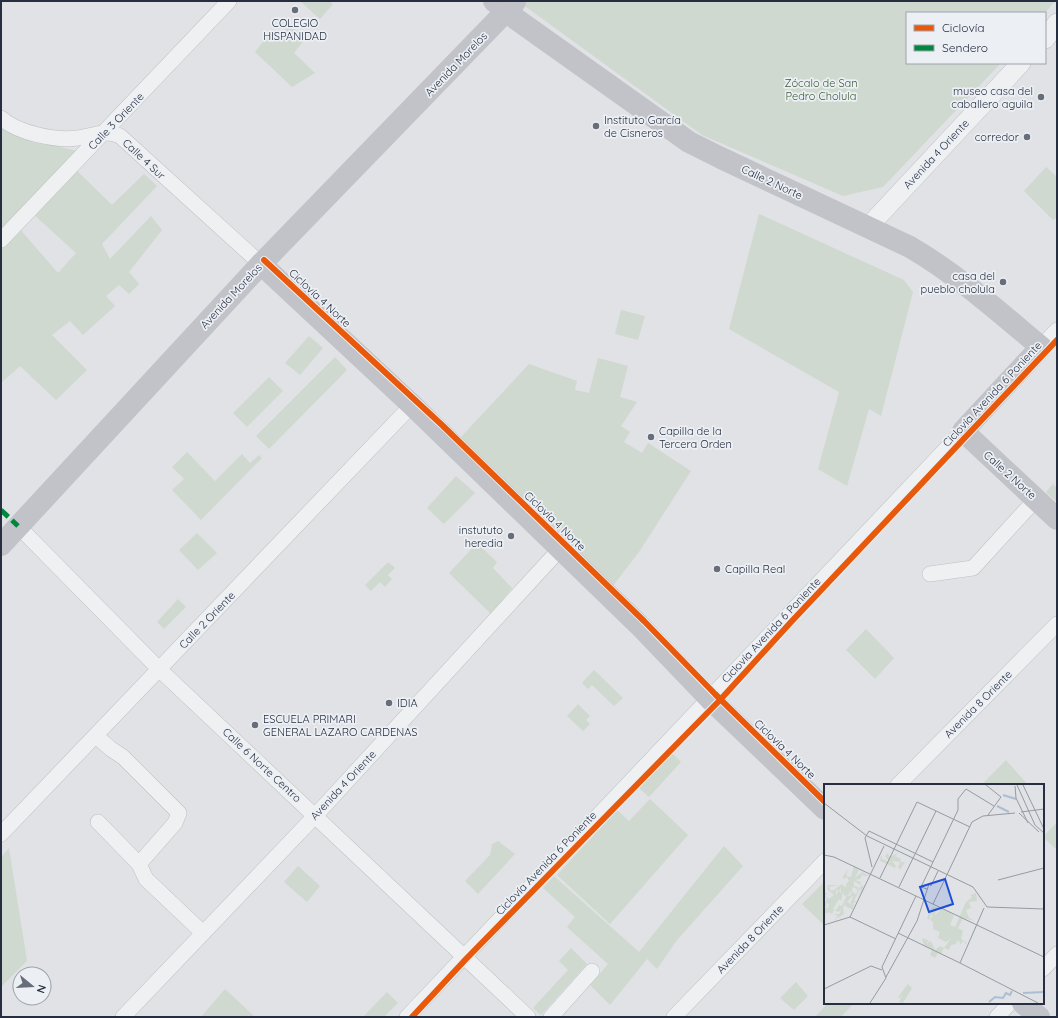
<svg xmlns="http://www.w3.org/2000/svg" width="1058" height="1018" font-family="Quicksand,sans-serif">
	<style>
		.green { fill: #d0d9cf }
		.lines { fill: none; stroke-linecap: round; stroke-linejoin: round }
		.minor-casing { stroke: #bec0c3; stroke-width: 16 }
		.tertiary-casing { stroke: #bec0c3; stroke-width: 20 }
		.minor { stroke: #eff0f2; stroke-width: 15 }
		.tertiary { stroke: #eff0f2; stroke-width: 19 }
		.secondary { stroke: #c1c3c8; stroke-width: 22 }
		.quiet { stroke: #00873e; stroke-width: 5; stroke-dasharray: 10 5; stroke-linecap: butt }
		.cycleway-casing { stroke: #ecf0f5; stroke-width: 8 }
		.cycleway { stroke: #e8590c; stroke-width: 6 }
		.poi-dot { fill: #676d79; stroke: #ecf0f5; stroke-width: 1.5 }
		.labels { text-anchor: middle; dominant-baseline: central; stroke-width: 3.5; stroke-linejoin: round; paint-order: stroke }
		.poi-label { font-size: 11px; fill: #262e3f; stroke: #ecf0f5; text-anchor: start }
		.street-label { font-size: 11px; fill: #262e3f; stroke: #ecf0f5 }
		.park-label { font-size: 11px; fill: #395b32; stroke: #ecf0f5 }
		.inset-river { fill: none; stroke: #acbed2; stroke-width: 2 }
		.inset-road { fill: none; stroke: #969aa3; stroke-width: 1 }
		.view { fill: #1d4ed8; fill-opacity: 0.15; stroke: #1d4ed8; stroke-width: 2 }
		.inset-edge { fill: none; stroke: #262e3f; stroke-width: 2 }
	</style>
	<rect width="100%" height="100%" fill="#e0e2e5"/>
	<g class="green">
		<path d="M300,1H329L333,4L320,19Z"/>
		<path d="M525,1H1055L1045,13H907V63H1001L883,187L843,196L702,135L522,4Z"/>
		<path d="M290,25L305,39L294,53L315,73L292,87L255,52L272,30L281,35Z"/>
		<path d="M1,126C23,139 32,145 58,145L60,147L78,151L1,230Z"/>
		<path d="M72,166L112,205L144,174L157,186L102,244L110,259L151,216L162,230L129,272L139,284L129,294L119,285L106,296L115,306L83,335L70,321L52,335L87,370L56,400L20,366L1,383V243L18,227L58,273L76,253L32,213Z"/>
		<path d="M1046,167L1057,177V217L1053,220L1024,191Z"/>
		<path d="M759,214L904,280L913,292L881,416L869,409L847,486L818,469L839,392L729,329Z"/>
		<path d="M621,310L645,316L638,340L615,334Z"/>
		<path d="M309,336L323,348L300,375L285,363Z"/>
		<path d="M335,357L347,370L269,449L256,436Z"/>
		<path d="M598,358L628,366L620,397L637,402L621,426L630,432L624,442L642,453L648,443L691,471L639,552L612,587L460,438L529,364L577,381L575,390L589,393Z"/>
		<path d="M269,377L283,391L247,427L233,413Z"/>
		<path d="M187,452L215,481L242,454L250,463L259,455L262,458L201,520L172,490L184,479L172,467Z"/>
		<path d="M456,476L475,493L444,524L427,508Z"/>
		<path d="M1053,484L1057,488V499L1055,501L1046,492Z"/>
		<path d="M197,533L217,553L198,570L179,550Z"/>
		<path d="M477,543L497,562L493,568L512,588L491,614L449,573Z"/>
		<path d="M388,562L395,568L388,575L392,579L385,587L380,582L371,591L365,585Z"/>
		<path d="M178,599L186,607L164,629L157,622Z"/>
		<path d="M866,629L894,658L875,679L846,650Z"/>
		<path d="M594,670L623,698L614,706L592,685L588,689L582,683Z"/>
		<path d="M578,704L590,716L586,720L590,724L583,731L567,716Z"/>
		<path d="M672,753L681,762L649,797L639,788Z"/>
		<path d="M1006,760L1028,785H983L982,784Z"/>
		<path d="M650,799L688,835L610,924L557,875L617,810L629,821Z"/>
		<path d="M1057,822V850L1043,837Z"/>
		<path d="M498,841L515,854L478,894L465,881L490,855L492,844Z"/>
		<path d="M724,846L743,866L677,940L657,969L647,959L610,1005L590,985L608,964L567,927L575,917L543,888L554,876L639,952Z"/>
		<path d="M9,848L27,961L1,987V857Z"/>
		<path d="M298,866L320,886L307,902L284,882Z"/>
		<path d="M825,881V926L802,904Z"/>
		<path d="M571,948L587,964L541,1015L533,1008L568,970L559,961Z"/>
		<path d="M796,982L808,996L794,1010L780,998Z"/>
		<path d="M225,989L255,1017H201Z"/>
		<path d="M387,992L398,1003L384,1017H363Z"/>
		<path d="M828,1003H854L841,1017H815Z"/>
	</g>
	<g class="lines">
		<defs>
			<g id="minor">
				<path d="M1,118C18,133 55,141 78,138C93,136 105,129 120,136L261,264"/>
				<path d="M1,240L229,1"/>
				<path d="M1041,347L1057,330"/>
				<path d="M18,526L160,670L528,1017"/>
				<path d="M930,574L973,568L1036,499"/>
				<path d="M96,736L111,749L123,757L179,813L175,823L139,864"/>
				<path d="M898,785L1057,624"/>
				<path d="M98,822L139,864L146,879L203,933"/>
				<path d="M1,834L412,405"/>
				<path d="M1043,969L1057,954"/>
				<path d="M123,1017L315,816L560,549"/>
				<path d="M407,1017L963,431"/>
				<path d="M551,1017L592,971"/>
				<path d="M674,1017L825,861"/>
				<path d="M997,1017L1010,1003"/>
			</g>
			<g id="tertiary">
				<path d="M1045,39L1057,23"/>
				<path d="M868,227L1021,63"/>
			</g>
		</defs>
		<use href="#minor" class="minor-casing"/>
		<use href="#tertiary" class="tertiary-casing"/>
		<use href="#minor" class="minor"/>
		<use href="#tertiary" class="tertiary"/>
		<g class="secondary">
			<path d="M494,1L516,19L689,142L721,158L910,247C958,275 999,312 1041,347L963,431L1057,519"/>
			<path d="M261,264L412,405L639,625L710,699L825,809"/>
			<path d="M1,545L261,264L515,2"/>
			<path d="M1023,1003L1039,1017"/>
		</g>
		<path class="quiet" d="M1,510L18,526"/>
		<defs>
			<g id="cycleway">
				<path d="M264,260L442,425L644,621L715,694L825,802"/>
				<path d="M412,1017L466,959L720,700L791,622L1057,340"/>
			</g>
		</defs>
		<use href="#cycleway" class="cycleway-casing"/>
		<use href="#cycleway" class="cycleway"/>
	</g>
	<g class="poi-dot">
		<circle cx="295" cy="10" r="4"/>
		<circle cx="1041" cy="97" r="4"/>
		<circle cx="596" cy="126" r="4"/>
		<circle cx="1027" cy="137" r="4"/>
		<circle cx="1003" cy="282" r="4"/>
		<circle cx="651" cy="437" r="4"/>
		<circle cx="511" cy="536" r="4"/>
		<circle cx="717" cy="569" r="4"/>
		<circle cx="389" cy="703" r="4"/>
		<circle cx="255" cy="725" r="4"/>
	</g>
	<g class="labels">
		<g class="poi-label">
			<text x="295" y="23" text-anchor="middle">COLEGIO<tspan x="295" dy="13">HISPANIDAD</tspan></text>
			<text x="1033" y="91" text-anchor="end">museo casa del<tspan x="1033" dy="13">caballero aguila</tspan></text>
			<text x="604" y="120">Instituto García<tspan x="604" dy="13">de Cisneros</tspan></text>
			<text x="1019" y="137" text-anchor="end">corredor</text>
			<text x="995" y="276" text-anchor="end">casa del<tspan x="995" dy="13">pueblo cholula</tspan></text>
			<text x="659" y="431">Capilla de la<tspan x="659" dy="13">Tercera Orden</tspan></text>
			<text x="503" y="530" text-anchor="end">instututo<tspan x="503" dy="13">heredia</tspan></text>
			<text x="725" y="569">Capilla Real</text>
			<text x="397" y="703">IDIA</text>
			<text x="263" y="719">ESCUELA PRIMARI<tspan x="263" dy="13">GENERAL LAZARO CARDENAS</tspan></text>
		</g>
		<g class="street-label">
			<text transform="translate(456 64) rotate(-46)">Avenida Morelos</text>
			<text transform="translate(116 121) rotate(-46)">Calle 3 Oriente</text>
			<text transform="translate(936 154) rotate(-47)">Avenida 4 Oriente</text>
			<text transform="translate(144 159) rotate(43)">Calle 4 Sur</text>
			<text transform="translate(772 182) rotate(25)">Calle 2 Norte</text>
			<text transform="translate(231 296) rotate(-47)">Avenida Morelos</text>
			<text transform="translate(320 298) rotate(43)">Ciclovía 4 Norte</text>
			<text transform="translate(992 394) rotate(-47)">Ciclovía Avenida 6 Poniente</text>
			<text transform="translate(1010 475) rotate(42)">Calle 2 Norte</text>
			<text transform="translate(555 521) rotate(44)">Ciclovía 4 Norte</text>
			<text transform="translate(207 620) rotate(-46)">Calle 2 Oriente</text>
			<text transform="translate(771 630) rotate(-47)">Ciclovía Avenida 6 Poniente</text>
			<text transform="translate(978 704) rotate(-45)">Avenida 8 Oriente</text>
			<text transform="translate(785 749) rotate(44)">Ciclovía 4 Norte</text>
			<text transform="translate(262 765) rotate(43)">Calle 6 Norte Centro</text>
			<text transform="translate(343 785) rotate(-47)">Avenida 4 Oriente</text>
			<text transform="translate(546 863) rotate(-46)">Ciclovía Avenida 6 Poniente</text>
			<text transform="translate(750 939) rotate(-46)">Avenida 8 Oriente</text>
		</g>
		<g class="park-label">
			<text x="821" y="83">Zócalo de San<tspan x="821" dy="13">Pedro Cholula</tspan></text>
		</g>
	</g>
	<g transform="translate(824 784)">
		<rect width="220" height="220" fill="#e0e2e5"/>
		<path d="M64,69L65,73L74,69L71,72L77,75L76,78H81L76,86L74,83L76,78L68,77L72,82L71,84L56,77L57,74L55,76L58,71V75L66,78L61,72ZM30,82L35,85L31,94L38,88L45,92H39V89L36,95L31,96L37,98L36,101L30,97V102L36,104L37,101L40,103L33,115L37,106L33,104L35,106L30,117H33L27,121L30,120L29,126L21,122L23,117L26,120L29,112H28L19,123L20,130L19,133L20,130L9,137L14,132L9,130H15L18,125L14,128L10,126L8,130L4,128L0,136L3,129H0V123L4,124L5,120L2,119L3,123L0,121L3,114L0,113V109H3L1,112L5,115L10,111L3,105L4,101H14L5,103L7,107L12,105V112L14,106L17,109V104L15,107L11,105L18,100L22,104V100L25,97L23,93L19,95V92L24,86L22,92L27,93ZM29,103L33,105V109L30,110L29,107L26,112L23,111L18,122L15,121L12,126L9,125L15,115L17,117L19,107L20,112L26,110L24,107L27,109ZM152,109L153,117L145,118L147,124L142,126L145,134L151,137L139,134L134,144L139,147L137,155L143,159L142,160L139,157L136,161V158L133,157L132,160L127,161L125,166L120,164L127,154L122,158L114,154L116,148L109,145V138L106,136L109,132L107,131L105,136L103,134L108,123L114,124L110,132L118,124L130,131L126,141L131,143L142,118L148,113L146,111ZM98,154L104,156L103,160L105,157L108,159L111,166L116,162L120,164L117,170L114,169L111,174L106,171L108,166L100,162ZM84,200L88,204L79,219L75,218L79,210L76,214L74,213Z" fill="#d0d9cf" fill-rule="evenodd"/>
		<path class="inset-river" d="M179,11L192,15M173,22L185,28M199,209L220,208M165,218L171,213L179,214L182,209L186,211L188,207"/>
		<path class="inset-road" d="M162,1L177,13L164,31M193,1L211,41L220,49M199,1L220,45M191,2L192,14L204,39M0,19L43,52L149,103L163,123L220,125M197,28L220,25M195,29L215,48M0,71L10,73L92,112M48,83L41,54L45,47L109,78M56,94L93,18L146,43M174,96L220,84M75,103L112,27M103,105L97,103L134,26V15L142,5L170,22M109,120L148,38L159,32L191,29M160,124L136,179L214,219M26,133L60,62M0,141L26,133L72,155M74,149L136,179M62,193L93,137L105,100L107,102L114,87M0,205L47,182L58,186M46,219L62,194L58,183L92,112L220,173"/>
		<path class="view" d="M121,95L129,120L105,128L96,103Z"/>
		<rect width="220" height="220" class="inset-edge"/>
	</g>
	<rect width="1058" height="1018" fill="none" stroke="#262e3f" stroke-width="4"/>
	<rect x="906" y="12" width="140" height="52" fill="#ecf0f5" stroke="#9da2ac"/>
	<rect x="914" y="25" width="20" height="6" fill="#e8590c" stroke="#9da2ac"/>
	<text x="942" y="32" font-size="12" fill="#262e3f">Ciclovía</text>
	<rect x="914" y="45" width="20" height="6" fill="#00873e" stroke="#9da2ac"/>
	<text x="942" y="52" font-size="12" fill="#262e3f">Sendero</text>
	<g transform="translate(32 986) rotate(108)"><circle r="19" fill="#ecf0f5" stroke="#9da2ac"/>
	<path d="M0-3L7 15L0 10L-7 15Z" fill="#676d79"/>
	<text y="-6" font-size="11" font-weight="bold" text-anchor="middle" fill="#262e3f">N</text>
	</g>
</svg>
